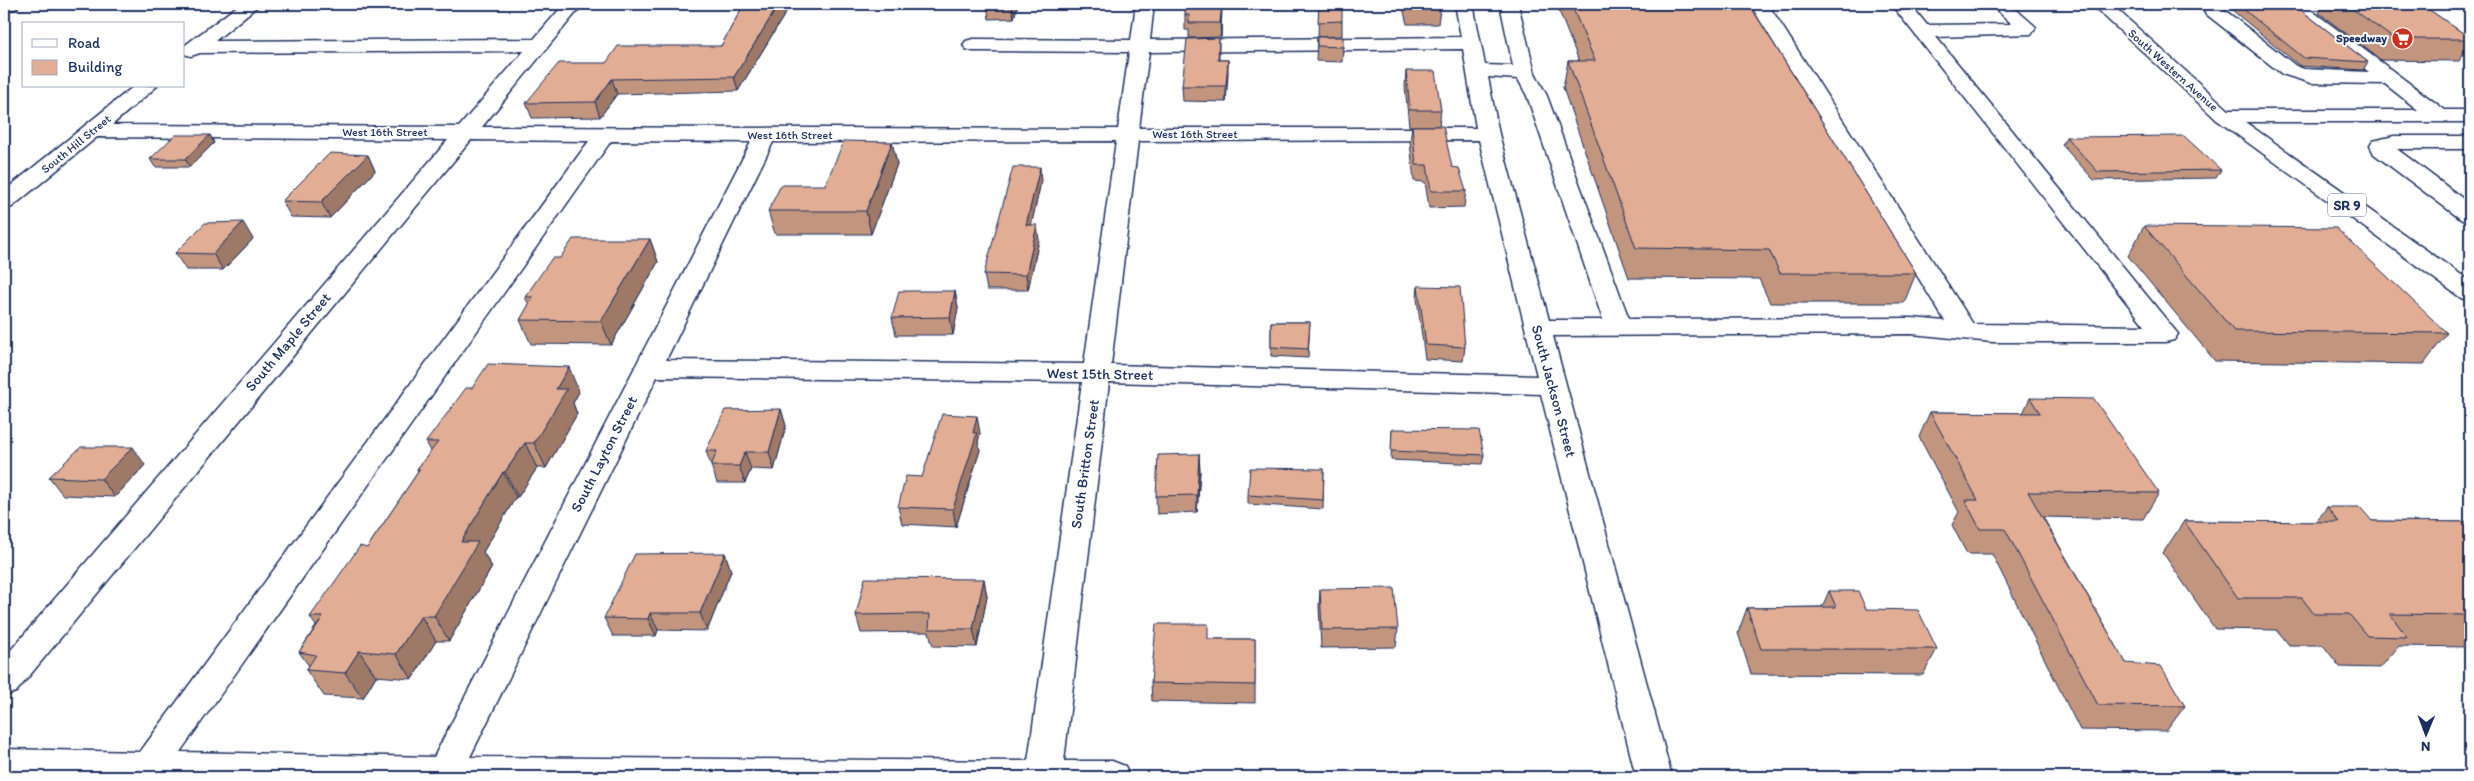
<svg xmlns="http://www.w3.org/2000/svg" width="2474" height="781" font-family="Itim,sans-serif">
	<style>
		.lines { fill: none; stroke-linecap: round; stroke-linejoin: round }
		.minor-casing { stroke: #1b2f5e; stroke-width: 3 }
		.highway-casing { stroke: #1b2f5e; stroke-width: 3 }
		.minor { fill: #fff; fill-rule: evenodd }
		.highway { fill: #fff; fill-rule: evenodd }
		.wall { fill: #c2957f; stroke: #1b2f5e }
		.shaded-wall { fill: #9e7968; stroke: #1b2f5e }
		.building { fill: #e1ad94; stroke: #1b2f5e }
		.labels { text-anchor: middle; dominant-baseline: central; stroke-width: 4; stroke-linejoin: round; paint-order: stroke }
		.far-poi-label { font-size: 12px; font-weight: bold; fill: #1b2f5e; stroke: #fff; text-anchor: end }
		.far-street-label { font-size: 12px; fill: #1b2f5e; stroke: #fff }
		.shield { fill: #fff; stroke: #5f6d8e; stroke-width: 1 }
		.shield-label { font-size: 14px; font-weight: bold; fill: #1b2f5e }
		.street-label { font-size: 15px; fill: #1b2f5e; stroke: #fff }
	</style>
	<rect width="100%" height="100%" fill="#fff"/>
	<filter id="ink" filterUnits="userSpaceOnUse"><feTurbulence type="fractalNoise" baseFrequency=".02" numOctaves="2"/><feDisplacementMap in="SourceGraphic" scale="10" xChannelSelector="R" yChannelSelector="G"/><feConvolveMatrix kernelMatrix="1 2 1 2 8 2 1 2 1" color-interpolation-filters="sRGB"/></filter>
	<g filter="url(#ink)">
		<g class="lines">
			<defs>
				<g id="minor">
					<path d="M4,4H19L17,8L4,12Z"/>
					<path d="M240,4H260L215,41L534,39L564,4H583L482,127L1118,129L1129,52L973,51L966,49L963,45L966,41L973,39L1131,40L1136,4H1154L1150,40L1461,37L1455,4H1473L1485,65L1513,66L1500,4H1518L1535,73L1547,96L1629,319L1912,318L1945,321L1750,4H1768L1973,324L2145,326L1891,4H1910L1927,25L2012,24L1990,4H2010L2036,27L2031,34L1936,37L2178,334L2174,340L2165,342H1992L1912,334L1553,336L1672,777H1636L1541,394L1109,382L1064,761H1112L1125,766L1130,777H4V749L140,752L589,141L471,140L16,692L4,696V658L448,140L97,137L12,207L4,209V191L134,86H157L112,125L459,127L524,51L200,53L191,56L184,54V46ZM1463,49L1476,128H1139L1149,52ZM1488,77L1518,79L1527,96L1603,320H1549L1499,134ZM1479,140L1537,376L1111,365L1138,141ZM611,141L751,142L434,757L180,752ZM1116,141L1084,364L666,360L773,142ZM657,377L1082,382L1028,761L470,757Z"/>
					<path d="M2205,4H2226L2222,8L2296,66L2304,69L2369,72L2283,4H2303L2445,110H2470V122H2224L2217,120L2213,116L2217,112L2224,110H2418L2385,84L2311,83L2282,74L2206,14L2204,10Z"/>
					<path d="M2394,136H2470V149H2397L2470,204V222L2462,220L2374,154L2370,146L2373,141Z"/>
				</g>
				<path id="highway" d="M2091,4H2111L2231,112L2470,281V301L2461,298L2217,120Z"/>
			</defs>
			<use href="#minor" class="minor-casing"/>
			<use href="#highway" class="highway-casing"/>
			<use href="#minor" class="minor"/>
			<use href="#highway" class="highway"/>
		</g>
		<g class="wall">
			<path d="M744,4H791L738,91L617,94L600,117L532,118L526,103L606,63L721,46Z"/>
			<path d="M987,4H1018L1014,18L989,19Z"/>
			<path d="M1186,4H1222L1221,37L1189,38V30H1185V15Z"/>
			<path d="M1319,4L1342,21V36L1318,37Z"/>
			<path d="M1402,4H1438L1440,9L1438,24H1407Z"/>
			<path d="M1558,4H1749L1916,273L1904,303H1770L1759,279L1629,278L1563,88L1568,61H1579L1557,6Z"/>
			<path d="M2228,4H2293L2368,62L2363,70L2300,66L2227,6Z"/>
			<path d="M2324,4H2421L2470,38V43L2459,61L2381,60L2319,13Z"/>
			<path d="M1317,37L1343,47L1342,62L1316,61Z"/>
			<path d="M1219,38V60H1228L1226,102L1183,101L1182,86Z"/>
			<path d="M1406,71L1441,110L1439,126H1409L1405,86Z"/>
			<path d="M1412,126L1452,167L1466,191L1464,207L1429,208L1425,182L1414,181L1410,142Z"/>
			<path d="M210,135L214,143L190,167H155L150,159Z"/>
			<path d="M2066,137L2221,170L2216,178L2094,180L2062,145Z"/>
			<path d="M892,142L897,164L871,234H775L768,211L825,185Z"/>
			<path d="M368,155L375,171L330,218L291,217L282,201Z"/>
			<path d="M1041,182L1031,225L1039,240L1028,290H987L984,274Z"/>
			<path d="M2144,226L2447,333L2424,364L2215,361L2128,256Z"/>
			<path d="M253,239L223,270H186L175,253Z"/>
			<path d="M650,239L658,262L611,345L531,344L520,320L529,305L525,297L560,258Z"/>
			<path d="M1418,286L1465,347L1463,361L1425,359L1417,299Z"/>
			<path d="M955,291L958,308L953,335H896L892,318Z"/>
			<path d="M1271,322H1310L1308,358L1271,356Z"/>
			<path d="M579,392L573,403L577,414L546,468H537L518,497H516L483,552L492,567L449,641H436L412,679L376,676L363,698L324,696L306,670L309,666L299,652L316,626L310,617L367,548L418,472L417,469L431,451L426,442Z"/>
			<path d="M2030,398L2159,493L2143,519L2043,517L2126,663L2185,706L2166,731L2080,730L1992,554H1967L1952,525L1959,512L1919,437L1930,412L2023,413Z"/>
			<path d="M781,409L786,426L774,470L751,469L745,483H717L706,451Z"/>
			<path d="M1392,429L1484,455L1482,464L1391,460Z"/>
			<path d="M980,433L978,442L980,450L956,527L902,524L898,507L922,477Z"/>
			<path d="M1199,454L1200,472L1197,512L1157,514L1156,496Z"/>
			<path d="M145,465L115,497L63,495L49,477Z"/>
			<path d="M1324,469L1323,509L1248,504V495Z"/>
			<path d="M2327,507L2372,521L2470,522V647L2399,646L2380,668L2340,667L2323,645H2289L2277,630L2215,629L2163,553L2184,521L2316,522Z"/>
			<path d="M725,553L731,571L707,631L658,630L656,636H613L604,618Z"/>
			<path d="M984,579L987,597L977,647L933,646L929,632L861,633L856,615Z"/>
			<path d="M1320,589L1398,629L1396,647L1321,648L1319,607Z"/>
			<path d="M1829,591L1866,609L1937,649L1923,675L1751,674L1738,633L1747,608L1822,607Z"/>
			<path d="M1209,639H1255V703L1152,701L1151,683Z"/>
		</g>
		<g class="shaded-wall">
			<path d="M779,4H791L738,91L734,77Z"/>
			<path d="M1012,4H1018L1014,18Z"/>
			<path d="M1222,4L1221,37L1220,23Z"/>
			<path d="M1228,60V75L1226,102V86Z"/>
			<path d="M612,79L617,94L600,117L595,102Z"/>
			<path d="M210,135L214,143L190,167L185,159Z"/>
			<path d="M892,142L897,164L871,234L866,211Z"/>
			<path d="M368,155L375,171L330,218L321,202Z"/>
			<path d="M1040,167L1041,182L1028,240L1026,225Z"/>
			<path d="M243,222L253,239L223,270L213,254Z"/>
			<path d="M1037,225L1039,240L1028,290L1026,275Z"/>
			<path d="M650,239L658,262L611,345L601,321Z"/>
			<path d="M955,291L958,308L953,335L950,317Z"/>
			<path d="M569,367L579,392L573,403L577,414L546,468L534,443L556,389Z"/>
			<path d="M781,409L786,426L774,470L769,452Z"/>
			<path d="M977,416L980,433L978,442L980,450L956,527L953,509Z"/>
			<path d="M525,443L537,468L518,497L505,472Z"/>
			<path d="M133,447L145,465L115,497L101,479Z"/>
			<path d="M745,452L751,469L745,483L739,466Z"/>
			<path d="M1199,454L1200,472L1197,512V495Z"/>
			<path d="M503,472L516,497L483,552L492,567L449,641L434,616L461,542Z"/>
			<path d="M725,553L731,571L707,631L700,613Z"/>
			<path d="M984,579L987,597L977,647L973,629Z"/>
			<path d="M650,613L658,630L656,636L648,619Z"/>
			<path d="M421,616L436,641L412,679L396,654Z"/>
			<path d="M359,651L376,676L363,698L345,673Z"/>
		</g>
		<g class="building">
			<path d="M744,4H779L734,77L612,79L595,102L526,103L559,63H606L618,46H721Z"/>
			<path d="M1186,4H1222L1220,23H1189V15H1185Z"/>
			<path d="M1319,4H1342V21L1318,22Z"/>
			<path d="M1407,4H1438L1440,9L1409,10Z"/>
			<path d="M1571,4H1749L1916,273H1780L1769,250L1636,248L1568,61H1595Z"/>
			<path d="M2237,4H2293L2368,62L2304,58Z"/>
			<path d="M2346,4H2421L2470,38V39H2394Z"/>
			<path d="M1317,37H1343V47L1317,46Z"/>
			<path d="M1219,38L1218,60H1228L1226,86H1182L1187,39Z"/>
			<path d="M1406,71H1435L1441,110H1410Z"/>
			<path d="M1412,126H1443L1452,167L1459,168L1466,191H1431L1427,165H1416Z"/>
			<path d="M175,135H210L185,159H150Z"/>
			<path d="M2184,136L2221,170L2098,172L2066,137Z"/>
			<path d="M844,141L892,142L866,211H768L781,185H825Z"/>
			<path d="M330,153L368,155L321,202L282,201Z"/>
			<path d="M1013,167H1040L1026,225H1037L1026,275L984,274Z"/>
			<path d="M243,222L213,254L175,253L205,223Z"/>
			<path d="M2144,226L2336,228L2447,333L2234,331Z"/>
			<path d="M573,239H650L601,321L520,320L533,297H525L552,258H560Z"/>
			<path d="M1418,286L1460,287L1465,347L1426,345Z"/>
			<path d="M899,291H955L950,317L892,318Z"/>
			<path d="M1271,322H1310L1308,349L1271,347Z"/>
			<path d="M488,364L569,367L556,389H567L534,443H525L505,472H503L461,542H478L434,616H421L396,654L359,651L345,673L306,670L316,655L299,652L323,617H310L360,546L367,548L420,469H417L438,442H426L466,388H472Z"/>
			<path d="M2030,398L2094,399L2159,493L2028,492L2126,663L2161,666L2185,706L2098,705L2005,529H1980L1965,500H1978L1930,412L2040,413Z"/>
			<path d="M781,409L769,452H745L739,466H711L717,451H706L725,410Z"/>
			<path d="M942,414L977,416L973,433H977L953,509L898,507L906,476L922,477Z"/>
			<path d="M1392,429L1479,430L1484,455L1391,451Z"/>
			<path d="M81,447H133L101,479L49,477Z"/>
			<path d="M1199,454L1197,495L1156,496L1158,455Z"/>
			<path d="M1250,468L1324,469L1323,500L1248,495Z"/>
			<path d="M2327,507H2360L2372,521L2470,522V615L2390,614L2407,637L2367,636L2349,614H2314L2302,598H2238L2184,521L2339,522Z"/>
			<path d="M725,553L700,613H650L648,619L604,618L635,554Z"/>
			<path d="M865,578L984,579L973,629H929L930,614L856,615Z"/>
			<path d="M1394,588L1398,629L1322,630L1320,589Z"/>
			<path d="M1829,591H1858L1866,609L1918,610L1937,649H1761L1747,608L1836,607Z"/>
			<path d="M1156,624H1208V639H1255V685L1151,683Z"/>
		</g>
	</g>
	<defs>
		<symbol id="supermarket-disc" viewBox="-11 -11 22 22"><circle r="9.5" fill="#c8321e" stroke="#fff"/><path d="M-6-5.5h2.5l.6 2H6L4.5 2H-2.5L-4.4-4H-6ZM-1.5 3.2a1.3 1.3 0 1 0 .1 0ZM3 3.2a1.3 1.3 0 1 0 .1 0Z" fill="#fff"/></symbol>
	</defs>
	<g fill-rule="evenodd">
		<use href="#supermarket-disc" x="2390" y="26" width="25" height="25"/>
	</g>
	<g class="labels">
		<g class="far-poi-label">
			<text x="2387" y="38">Speedway</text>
		</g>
		<g class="far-street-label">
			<text transform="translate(2173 70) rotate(42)">South Western Avenue</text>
			<text x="385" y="132">West 16th Street</text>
			<text x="1195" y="134">West 16th Street</text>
			<text x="790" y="135">West 16th Street</text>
			<text transform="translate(76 144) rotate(-39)">South Hill Street</text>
		</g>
		<rect class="shield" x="2328" y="193.5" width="38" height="23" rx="4"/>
		<g class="shield-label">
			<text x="2347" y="205">SR 9</text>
		</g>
		<g class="street-label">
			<text transform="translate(288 342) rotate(-50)">South Maple Street</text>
			<text transform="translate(1100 374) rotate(1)">West 15th Street</text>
			<text transform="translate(1554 391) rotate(75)">South Jackson Street</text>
			<text transform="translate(604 454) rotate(-63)">South Layton Street</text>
			<text transform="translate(1085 464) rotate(-82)">South Britton Street</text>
		</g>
	</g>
	<rect width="2474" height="781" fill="none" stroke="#fff" stroke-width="20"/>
	<rect x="10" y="10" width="2454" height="761" fill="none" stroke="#1b2f5e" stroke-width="2" filter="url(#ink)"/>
	<rect x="22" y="22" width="162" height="65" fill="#ffffff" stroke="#a4acbf"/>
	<rect x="32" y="39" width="25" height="8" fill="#ffffff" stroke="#a4acbf"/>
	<text x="68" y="48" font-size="15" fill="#1b2f5e">Road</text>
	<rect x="32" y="60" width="25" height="15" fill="#e1ad94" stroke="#a4acbf"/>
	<text x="68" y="72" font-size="15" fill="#1b2f5e">Building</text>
	<g transform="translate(2426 734) rotate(181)" stroke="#ffffff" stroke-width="4" paint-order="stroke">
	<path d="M0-4L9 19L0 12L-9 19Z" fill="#1b2f5e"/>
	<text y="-8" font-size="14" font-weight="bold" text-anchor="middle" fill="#1b2f5e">N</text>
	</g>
</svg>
